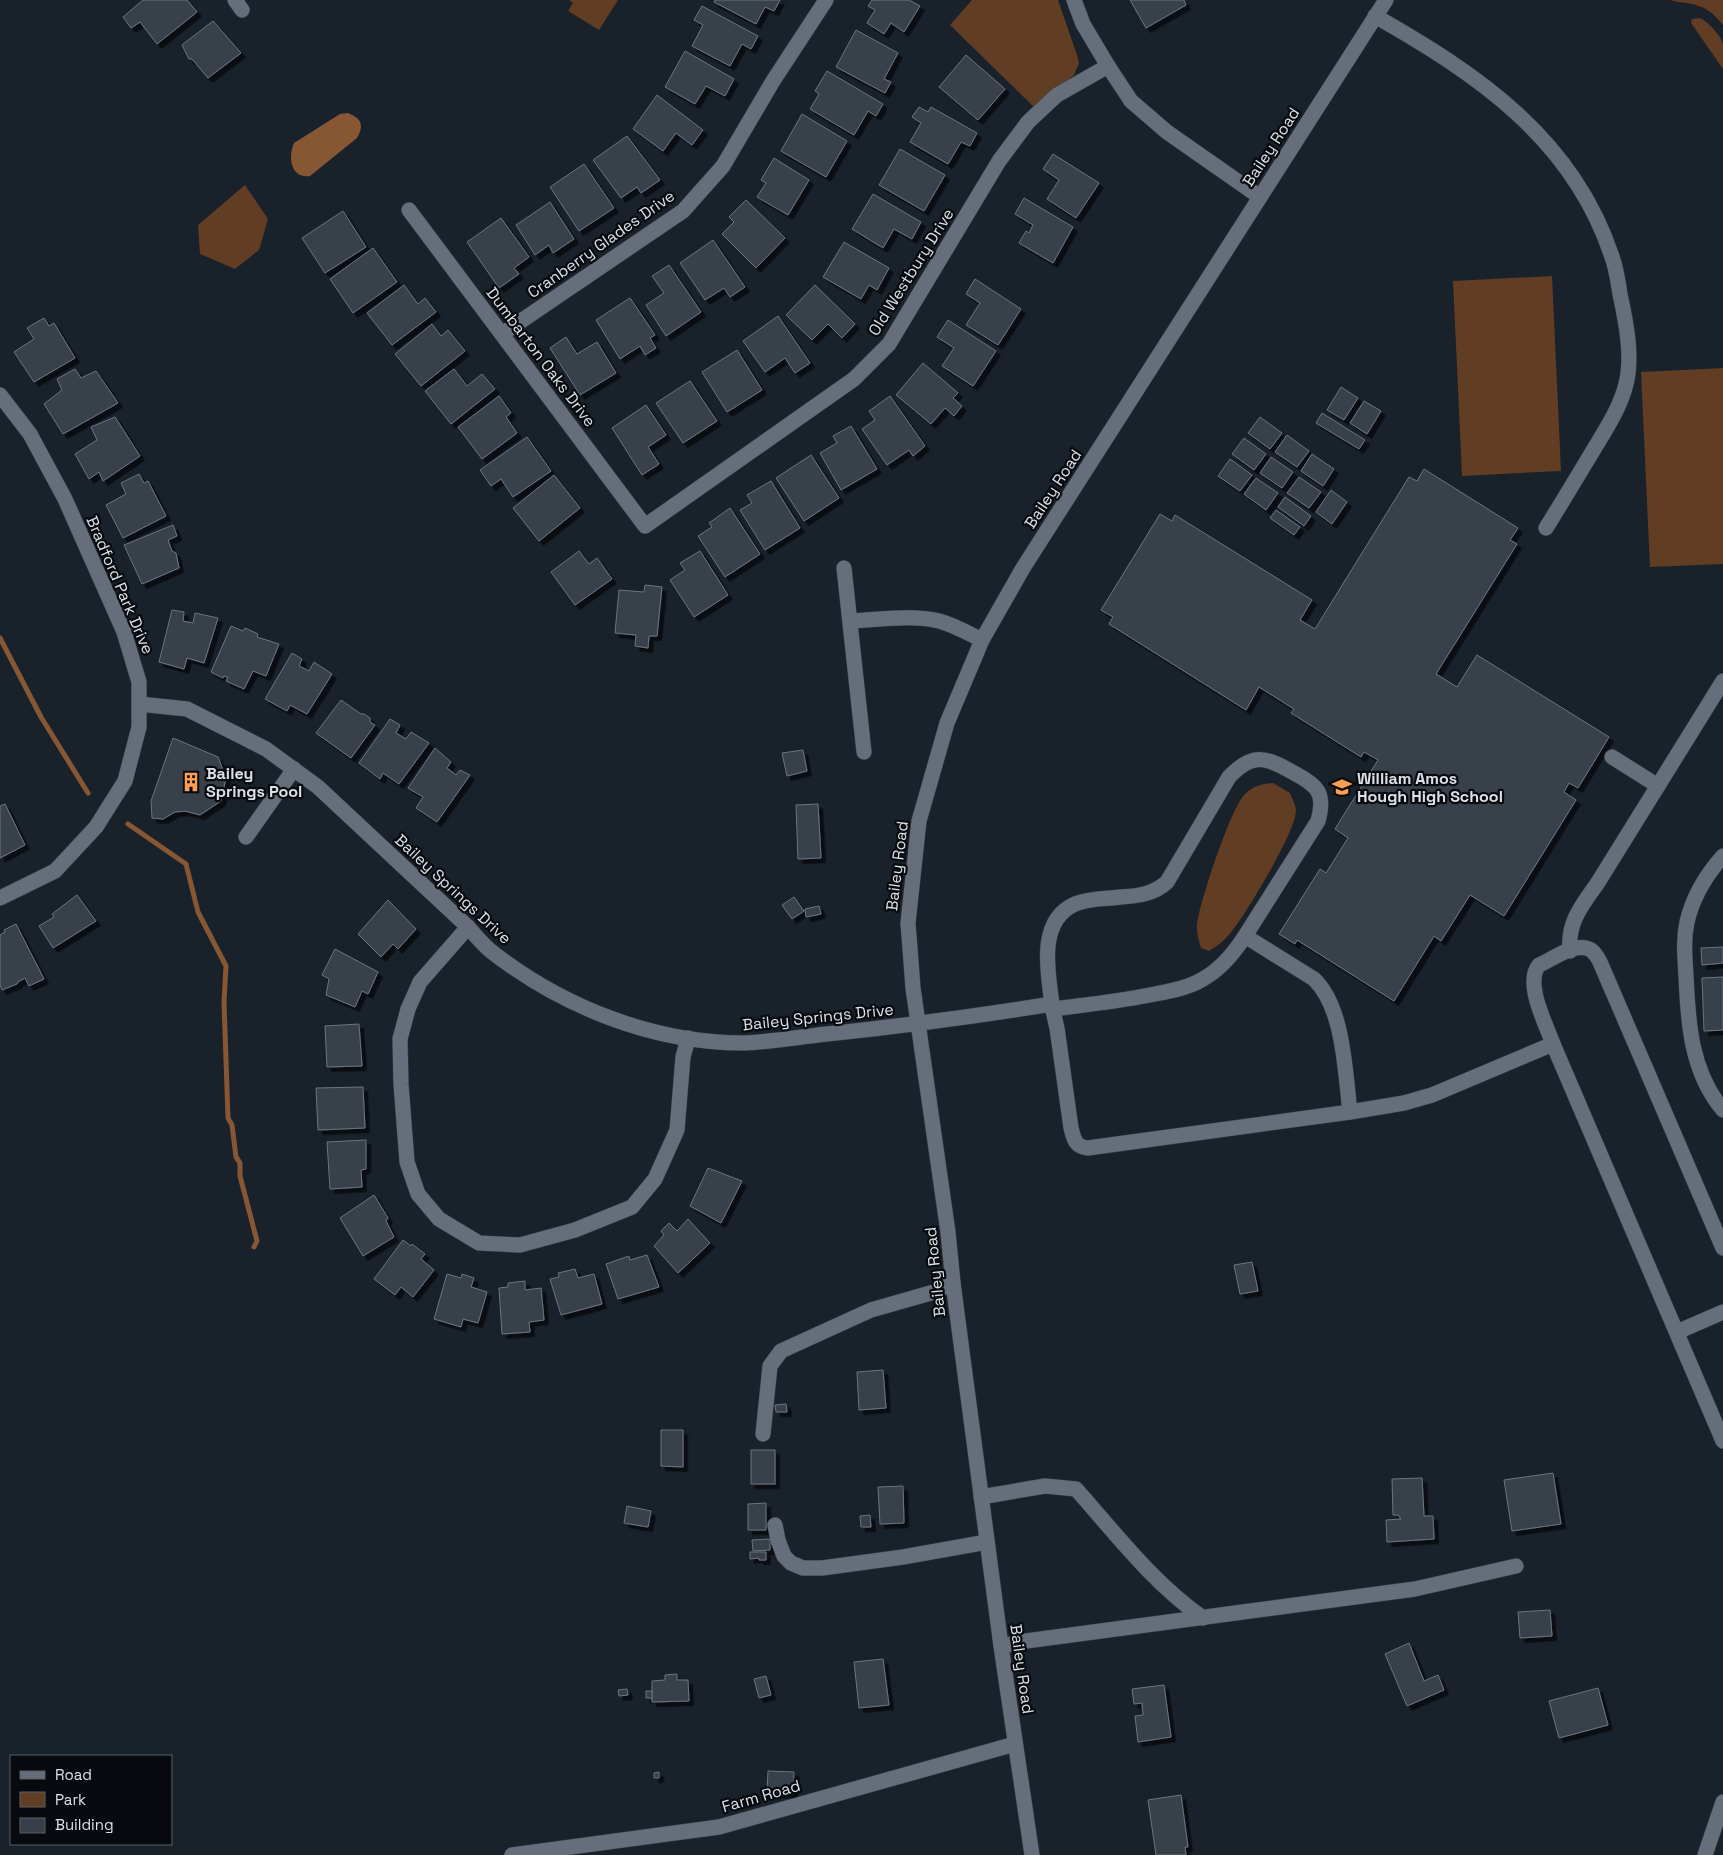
<svg xmlns="http://www.w3.org/2000/svg" width="1723" height="1855" font-family="'Space Grotesk',sans-serif">
	<style>
		.green { fill: #603d23 }
		.water { fill: #875734 }
		.lines { fill: none; stroke-linecap: round; stroke-linejoin: round }
		.stream { stroke: #875734; stroke-width: 5 }
		.building { fill: #373f4a; stroke: #6c7581; filter: url(#shadow) }
		.minor-casing { stroke: #393e45; stroke-width: 16 }
		.minor { stroke: #656e7a; stroke-width: 15 }
		.labels { text-anchor: middle; dominant-baseline: central; stroke-width: 4.5; stroke-linejoin: round; paint-order: stroke }
		.street-label { font-size: 16px; fill: #dce1e8; stroke: #070a0e }
		.poi-label { font-size: 16px; font-weight: bold; fill: #dce1e8; stroke: #070a0e; text-anchor: start }
	</style>
	<defs>
		<filter id="shadow"><feDropShadow dx="4.5" dy="4.5" stdDeviation="0" flood-color="#0009"/></filter>
	</defs>
	<rect width="100%" height="100%" fill="#19212a"/>
	<g class="green">
		<path d="M569,0H618L599,30L568,11L573,3Z"/>
		<path d="M972,0H1058L1077,55L1079,63L1074,75L1034,107L950,25Z"/>
		<path d="M1671,0H1723V25C1713,12 1704,6 1687,3C1681,2 1676,2 1671,0Z"/>
		<path d="M1699,18C1707,20 1721,36 1723,44C1723,52 1723,61 1723,69L1691,23L1692,19Z"/>
		<path d="M245,185L268,219L259,250L235,269L200,254L198,225Z"/>
		<path d="M1552,276L1561,471L1462,476L1453,281Z"/>
		<path d="M1723,368V564L1650,567L1641,372Z"/>
		<path d="M1273,783L1290,793C1292,798 1296,805 1296,811C1295,833 1247,912 1232,931C1225,940 1218,946 1209,951L1201,948C1199,941 1196,932 1197,925C1199,904 1231,807 1245,794C1254,786 1261,784 1273,783Z"/>
	</g>
	<path class="water" d="M348,113C362,119 364,125 357,138L310,176C290,179 288,156 294,143L340,114Z"/>
	<g class="lines">
		<g class="stream">
			<path d="M0,638L41,717L88,793"/>
			<path d="M128,824L186,864L198,912L226,966L224,1002L228,1118L232,1125L236,1157L240,1163V1176L257,1241L254,1247"/>
		</g>
	</g>
	<g class="building">
		<path d="M143,0H187L197,12L157,44L140,22L131,28L123,17Z"/>
		<path d="M715,0H780L774,11L765,7L756,24L714,2Z"/>
		<path d="M872,0H909L920,6L904,32L891,23L884,34L867,23L875,10L868,6Z"/>
		<path d="M1130,0H1184L1186,5L1146,28Z"/>
		<path d="M702,6L758,36L751,49L742,44L730,66L692,46L703,25L694,20Z"/>
		<path d="M213,21L241,53L208,78L192,59H189L182,45Z"/>
		<path d="M856,30L898,53L884,79L891,82L885,93L836,67Z"/>
		<path d="M685,51L734,79L725,96L706,86L695,104L665,87Z"/>
		<path d="M966,55L1005,89L978,120L939,87Z"/>
		<path d="M827,71L883,104L876,116L868,111L854,135L810,109L819,94L815,91Z"/>
		<path d="M657,95L703,130L692,145L676,133L663,151L633,129Z"/>
		<path d="M919,107L928,112L931,107L977,133L970,146L961,142L948,164L910,142L921,123L912,117Z"/>
		<path d="M802,114L847,141L826,177L781,151Z"/>
		<path d="M627,136L660,180L641,193L637,187L621,198L593,160Z"/>
		<path d="M900,149L945,175L924,211L879,185Z"/>
		<path d="M1053,154L1099,183L1076,218L1047,199L1059,180L1043,169Z"/>
		<path d="M774,158L809,180L788,215L757,197L766,183L761,180Z"/>
		<path d="M584,164L614,208L579,231L550,187Z"/>
		<path d="M873,194L921,222L912,239L894,229L883,248L852,229Z"/>
		<path d="M1024,198L1073,227L1053,263L1019,243L1026,231L1029,233L1033,225L1015,214Z"/>
		<path d="M746,200L785,238L756,268L722,234L734,222L729,217Z"/>
		<path d="M550,202L574,239L553,253L549,245L535,255L516,225Z"/>
		<path d="M343,211L366,247L325,273L302,238Z"/>
		<path d="M501,218L529,257L514,268L519,274L499,288L467,242Z"/>
		<path d="M713,240L745,287L730,297L724,288L705,300L680,263Z"/>
		<path d="M844,242L889,268L877,290L869,285L861,299L823,277Z"/>
		<path d="M373,248L397,282L353,313L330,279Z"/>
		<path d="M669,265L701,312L666,336L646,305L664,293L652,276Z"/>
		<path d="M975,279L1021,309L998,345L966,325L980,303L966,294Z"/>
		<path d="M404,285L418,304L425,298L436,312L392,345L367,313Z"/>
		<path d="M815,285L855,324L842,338L828,324L812,340L786,315Z"/>
		<path d="M630,298L655,335L650,338L656,348L645,355L640,346L620,359L596,320Z"/>
		<path d="M778,316L810,363L795,373L785,358L765,372L743,341Z"/>
		<path d="M44,318L49,326L54,323L75,358L34,382L14,352L34,339L27,328Z"/>
		<path d="M948,320L996,351L973,386L942,366L954,348L937,337Z"/>
		<path d="M432,324L441,336L448,330L465,351L421,386L395,354Z"/>
		<path d="M566,337L577,354L597,342L616,373L580,395L550,348Z"/>
		<path d="M737,350L762,390L727,412L702,372Z"/>
		<path d="M923,363L958,393L953,398L962,406L954,416L945,408L931,424L896,395Z"/>
		<path d="M75,369L81,378L96,371L118,403L63,434L44,404L62,390L57,379Z"/>
		<path d="M454,369L467,386L482,374L495,389L451,424L425,391Z"/>
		<path d="M690,381L717,421L683,443L656,403Z"/>
		<path d="M1341,387L1358,398L1344,420L1327,410Z"/>
		<path d="M499,396L511,413L506,417L517,433L482,459L458,427Z"/>
		<path d="M890,396L925,446L913,456L909,450L887,465L862,429L875,420L869,411Z"/>
		<path d="M1364,401L1381,411L1367,434L1350,423Z"/>
		<path d="M646,405L666,435L648,447L659,464L642,475L612,428Z"/>
		<path d="M1322,413L1365,440L1359,449L1316,423Z"/>
		<path d="M115,417L140,456L103,481L99,472L89,479L75,454L97,440L91,427Z"/>
		<path d="M1260,417L1282,433L1270,449L1248,433Z"/>
		<path d="M851,426L877,469L841,490L820,453L837,443L833,436Z"/>
		<path d="M1287,435L1309,451L1297,467L1275,452Z"/>
		<path d="M527,437L551,471L513,497L501,479L491,486L480,470Z"/>
		<path d="M1244,438L1266,454L1254,470L1232,454Z"/>
		<path d="M1312,454L1334,469L1323,486L1301,471Z"/>
		<path d="M811,455L839,498L804,521L776,478Z"/>
		<path d="M1271,457L1293,472L1282,488L1260,473Z"/>
		<path d="M1230,459L1252,475L1240,491L1218,476Z"/>
		<path d="M1424,469L1518,528L1510,540L1517,544L1436,674L1457,687L1477,655L1609,737L1578,788L1569,783L1564,792L1576,800L1504,916L1470,895L1441,941L1434,936L1394,1001L1297,940L1295,944L1279,934L1320,869L1326,873L1348,838L1335,829L1378,760L1364,752L1361,757L1291,713L1294,709L1259,687L1246,710L1109,624L1113,617L1101,610L1160,514L1172,521L1175,515L1312,600L1300,620L1315,629L1409,477L1417,481Z"/>
		<path d="M139,474L144,483L148,481L166,516L123,538L106,505L126,494L121,483Z"/>
		<path d="M554,475L580,508L539,541L513,508Z"/>
		<path d="M1299,477L1321,492L1309,508L1287,493Z"/>
		<path d="M1256,478L1278,493L1266,510L1244,494Z"/>
		<path d="M771,481L800,528L765,550L740,510L752,503L747,495Z"/>
		<path d="M1331,490L1347,502L1332,524L1316,512Z"/>
		<path d="M1285,497L1311,516L1304,526L1278,507Z"/>
		<path d="M730,508L760,554L725,577L698,536L712,527L709,523Z"/>
		<path d="M1276,510L1300,527L1294,535L1270,518Z"/>
		<path d="M173,525L177,536L168,540L172,551L176,553L179,568L142,584L124,545Z"/>
		<path d="M579,551L589,564L597,558L612,579L575,605L551,572Z"/>
		<path d="M700,551L728,595L694,617L670,580L685,570L680,563Z"/>
		<path d="M645,585L662,587L657,636H649L648,648L635,646L636,635L615,633L619,590L644,592Z"/>
		<path d="M172,610L184,612L183,621L193,623L195,613L218,618L204,663L187,658L184,669L159,662Z"/>
		<path d="M231,626L243,631L245,628L258,634L257,637L279,644L266,676L253,671L244,689L226,681L228,677L224,676L223,678L211,672Z"/>
		<path d="M292,653L302,659L299,666L309,671L314,662L332,674L307,714L290,705L287,711L265,699Z"/>
		<path d="M341,700L361,714H364L370,718V722L375,725L351,758L316,733Z"/>
		<path d="M390,719L400,725L396,733L406,739L411,732L429,743L399,784L383,773L380,779L359,763Z"/>
		<path d="M173,738L218,757L226,778L221,801L200,815L185,811L175,812L163,819L152,818L151,801Z"/>
		<path d="M435,748L451,762L447,768L456,775L460,770L470,775L437,822L416,808L423,797L408,788Z"/>
		<path d="M803,750L807,771L787,776L782,753Z"/>
		<path d="M5,804L25,845L0,858V806Z"/>
		<path d="M818,804L821,858L798,859L796,805Z"/>
		<path d="M77,895L96,921L53,948L39,926L54,917L52,914Z"/>
		<path d="M794,897L804,911L792,919L782,905Z"/>
		<path d="M388,900L416,929L398,949L393,944L381,957L358,934Z"/>
		<path d="M819,906L821,914L806,917L805,909Z"/>
		<path d="M16,924L44,979L29,986L25,978L18,982L17,984L2,990L0,985V935L5,932L4,930Z"/>
		<path d="M1723,947V963L1702,965L1701,948Z"/>
		<path d="M335,949L378,972L368,994L362,991L355,1007L326,995L329,979L322,975Z"/>
		<path d="M1723,977V1030L1704,1031L1702,978Z"/>
		<path d="M359,1024L362,1066L327,1067L325,1026Z"/>
		<path d="M363,1087L365,1128L318,1130L316,1088Z"/>
		<path d="M366,1140V1169L361,1170L362,1187L330,1189L327,1142Z"/>
		<path d="M708,1168L742,1181L721,1223L690,1206Z"/>
		<path d="M374,1195L388,1218L386,1221L394,1237L363,1256L340,1218Z"/>
		<path d="M688,1219L710,1243L678,1273L654,1246L664,1235L661,1231L669,1223L677,1231Z"/>
		<path d="M403,1240L411,1246L412,1244L425,1254L421,1259L434,1270L413,1297L401,1287L395,1295L374,1279Z"/>
		<path d="M647,1255L659,1287L618,1299L606,1264L629,1256L630,1260Z"/>
		<path d="M1252,1262L1258,1291L1240,1294L1234,1265Z"/>
		<path d="M575,1269L578,1278L594,1274L602,1304L561,1315L550,1279L559,1277L558,1273Z"/>
		<path d="M447,1274L461,1278L462,1274L474,1278L471,1287L487,1292L478,1323L463,1319L461,1327L434,1319Z"/>
		<path d="M525,1281V1290L541,1288L544,1320L529,1322L530,1332L502,1334L499,1288L508,1287V1283Z"/>
		<path d="M883,1370L886,1408L859,1410L857,1372Z"/>
		<path d="M786,1404L787,1412H776L775,1405Z"/>
		<path d="M661,1430H683V1467L661,1466Z"/>
		<rect x="751" y="1450" width="24" height="34"/>
		<path d="M1553,1473L1561,1524L1512,1531L1504,1480Z"/>
		<path d="M1422,1478L1424,1516H1433L1434,1539L1387,1542L1386,1520L1401,1519L1398,1515H1393L1392,1479Z"/>
		<path d="M903,1486L904,1523L880,1524L878,1487Z"/>
		<path d="M766,1503V1530H748V1504Z"/>
		<path d="M627,1506L651,1511L648,1527L624,1523Z"/>
		<path d="M870,1515L871,1527H861L860,1516Z"/>
		<path d="M770,1539V1550L753,1551L752,1540Z"/>
		<path d="M750,1552H766V1560H759V1558L750,1559Z"/>
		<path d="M1550,1610L1552,1636L1520,1638L1518,1612Z"/>
		<path d="M1409,1643L1424,1681L1438,1675L1444,1690L1407,1706L1385,1654Z"/>
		<path d="M883,1659L889,1705L859,1708L854,1662Z"/>
		<path d="M677,1674V1680H688L689,1701L652,1702V1681L665,1680V1675Z"/>
		<path d="M766,1676L771,1695L759,1698L754,1679Z"/>
		<path d="M1164,1685L1171,1737L1138,1742L1135,1716L1143,1715L1142,1703L1134,1704L1132,1689Z"/>
		<path d="M1598,1688L1608,1725L1559,1738L1549,1701Z"/>
		<path d="M627,1689L628,1695L619,1696L618,1690Z"/>
		<rect x="646" y="1691" width="6" height="7"/>
		<path d="M768,1771L794,1772L793,1794L767,1792Z"/>
		<path d="M659,1772V1778H654V1773Z"/>
		<path d="M1181,1795L1188,1847H1185L1186,1855H1156L1148,1800Z"/>
	</g>
	<g class="lines">
		<defs>
			<g id="minor">
				<path d="M235,0L242,10"/>
				<path d="M1074,0L1083,24L1108,66L1131,101L1167,132L1260,197"/>
				<path d="M1375,16C1477,74 1572,138 1611,254C1616,266 1618,281 1620,294C1626,322 1633,356 1626,384C1620,409 1604,432 1591,454C1576,479 1561,504 1546,528"/>
				<path d="M409,210L645,526L854,379L889,344L999,161L1028,122L1057,95L1108,66"/>
				<path d="M502,334L683,211L723,166L773,81L826,0"/>
				<path d="M0,395L30,434L65,499L124,632L139,682V727L125,781L96,827L55,871L0,898"/>
				<path d="M844,568L864,752"/>
				<path d="M850,621C877,620 913,614 939,621C954,625 968,633 982,640"/>
				<path d="M139,704L187,709L266,749L318,787L468,927C476,936 483,945 492,952C563,1007 653,1043 744,1043C771,1042 799,1037 827,1034C902,1026 977,1016 1052,1004"/>
				<path d="M1612,757L1658,786"/>
				<path d="M246,837L294,769"/>
				<path d="M1723,856C1706,875 1693,896 1687,922C1683,940 1685,958 1686,976C1688,1023 1691,1072 1723,1110"/>
				<path d="M468,927L420,982L408,1009L400,1039L401,1084L407,1162L418,1194L439,1219L479,1243L520,1245L575,1230L632,1207L655,1179L677,1130L683,1057L688,1038"/>
				<path d="M1570,951C1567,923 1582,905 1597,884L1723,681"/>
				<path d="M1052,1009C1087,1005 1121,1001 1155,994C1171,991 1188,988 1203,979C1221,969 1234,953 1245,936L1318,821C1326,793 1317,785 1294,773C1266,757 1253,752 1229,777L1167,882C1154,894 1138,896 1121,897C1106,899 1089,898 1075,904C1037,921 1048,972 1052,1004C1053,1012 1055,1020 1057,1028L1071,1128C1074,1139 1075,1147 1088,1148L1350,1112C1345,1072 1344,1008 1314,979L1245,936"/>
				<path d="M1350,1112L1404,1103L1432,1095L1553,1044"/>
				<path d="M1723,1248L1600,962C1598,958 1595,953 1591,950C1576,941 1553,959 1539,965C1524,983 1546,1024 1553,1044L1723,1441"/>
				<path d="M1677,1332L1723,1312"/>
				<path d="M763,1434L770,1366L781,1351L871,1310L934,1292L953,1283"/>
				<path d="M981,1497L1045,1486L1076,1489C1116,1534 1154,1584 1203,1618"/>
				<path d="M775,1525L778,1540L784,1556L791,1563L803,1568H822L903,1557L987,1542"/>
				<path d="M1001,1646L1026,1641L1415,1589L1516,1566"/>
				<path d="M512,1855L719,1827L1015,1744"/>
				<path d="M1032,1855L1001,1646L953,1283L948,1232L913,988L908,923L919,821L947,723L982,640L1023,568L1386,0"/>
				<path d="M1705,1855L1723,1802"/>
			</g>
		</defs>
		<use href="#minor" class="minor-casing"/>
		<use href="#minor" class="minor"/>
	</g>
	<defs>
		<symbol id="building-bare" viewBox="-9 -9 18 18"><path d="M-4-6H4V6H1V3H-1V6H-4ZM-2.5-4.3h1.7v1.8h-1.7ZM.8-4.3h1.7v1.8H.8ZM-2.5-1h1.7V.8h-1.7ZM.8-1h1.7V.8H.8Z" fill="#fc9d53" stroke="#070a0e" stroke-width="2.5" paint-order="stroke"/></symbol>
		<symbol id="school-bare" viewBox="-9 -9 18 18"><path d="M0-5L7-2L0 1L-7-2ZM-4 1L0 2.5L4 1V4Q0 6-4 4Z" fill="#fc9d53" stroke="#070a0e" stroke-width="2.5" paint-order="stroke"/></symbol>
	</defs>
	<g fill-rule="evenodd">
		<use href="#building-bare" x="177" y="768" width="28" height="28"/>
		<use href="#school-bare" x="1328" y="773" width="28" height="28"/>
	</g>
	<g class="labels">
		<g class="street-label">
			<text transform="translate(1271 147) rotate(-57)">Bailey Road</text>
			<text transform="translate(601 244) rotate(-35)">Cranberry Glades Drive</text>
			<text transform="translate(911 272) rotate(-58)">Old Westbury Drive</text>
			<text transform="translate(541 357) rotate(53)">Dumbarton Oaks Drive</text>
			<text transform="translate(1053 489) rotate(-57)">Bailey Road</text>
			<text transform="translate(120 585) rotate(67)">Bradford Park Drive</text>
			<text transform="translate(897 866) rotate(-83)">Bailey Road</text>
			<text transform="translate(453 889) rotate(43)">Bailey Springs Drive</text>
			<text transform="translate(818 1017) rotate(-6)">Bailey Springs Drive</text>
			<text transform="translate(935 1272) rotate(-96)">Bailey Road</text>
			<text transform="translate(1022 1669) rotate(82)">Bailey Road</text>
			<text transform="translate(761 1796) rotate(-16)">Farm Road</text>
		</g>
		<g class="poi-label">
			<text x="206" y="773">Bailey<tspan x="206" dy="18">Springs Pool</tspan></text>
			<text x="1357" y="778">William Amos<tspan x="1357" dy="18">Hough High School</tspan></text>
		</g>
	</g>
	<rect x="10" y="1755" width="162" height="90" fill="#070a0e" stroke="#5c6065"/>
	<rect x="20" y="1771" width="25" height="8" fill="#656e7a" stroke="#5c6065"/>
	<text x="55" y="1780" font-size="15" fill="#dce1e8">Road</text>
	<rect x="20" y="1792" width="25" height="15" fill="#603d23" stroke="#5c6065"/>
	<text x="55" y="1805" font-size="15" fill="#dce1e8">Park</text>
	<rect x="20" y="1818" width="25" height="15" fill="#373f4a" stroke="#5c6065"/>
	<text x="55" y="1830" font-size="15" fill="#dce1e8">Building</text>
</svg>
